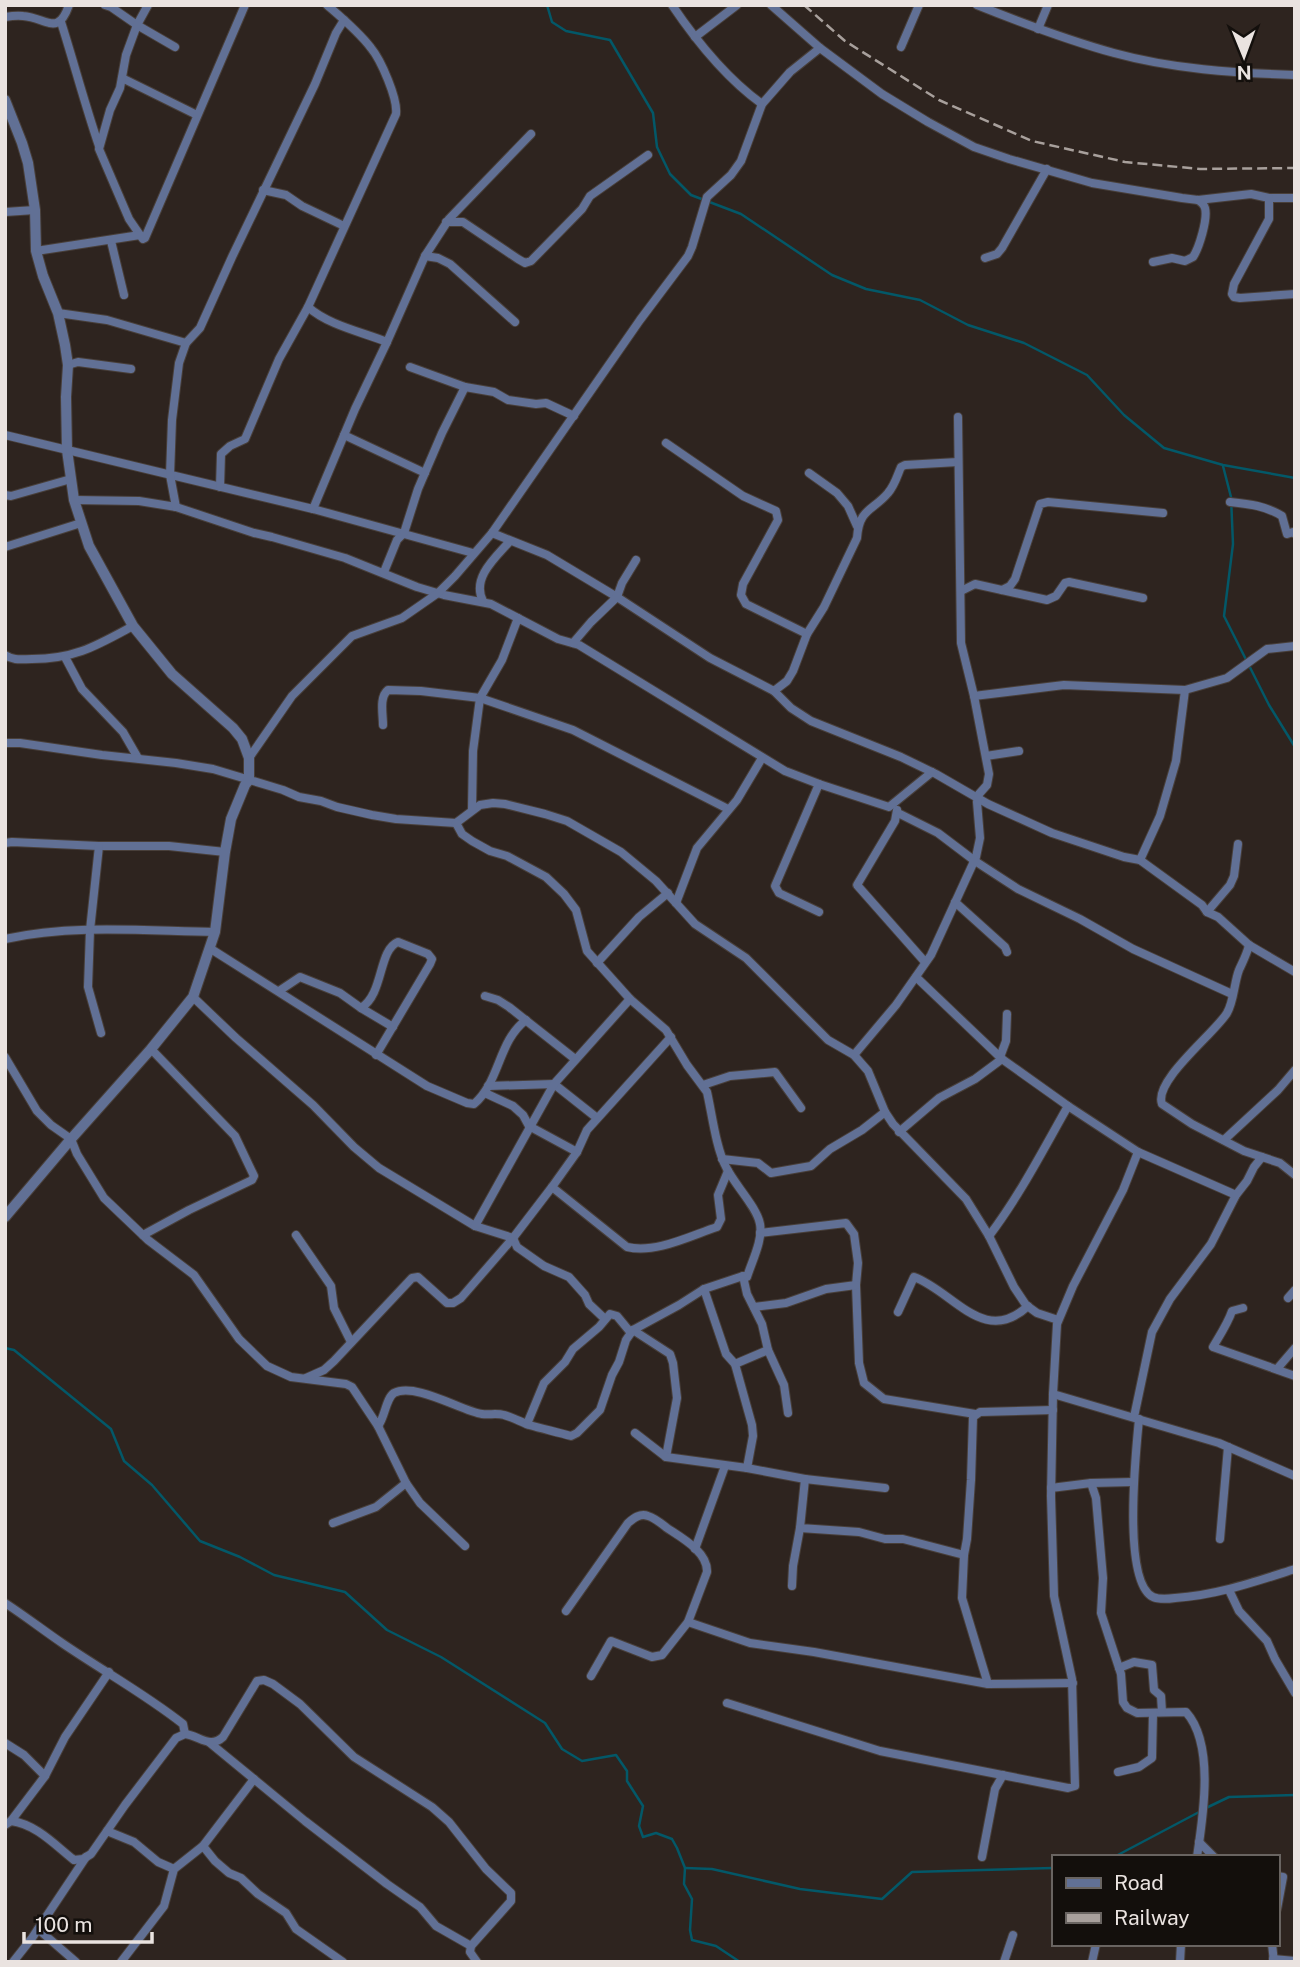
<svg xmlns="http://www.w3.org/2000/svg" width="1300" height="1967" font-family="'Public Sans',sans-serif">
	<style>
		.lines { fill: none; stroke-linecap: round; stroke-linejoin: round }
		.stream { stroke: #035868; stroke-width: 2.5 }
		.minor-casing { stroke: #483f3a; stroke-width: 10 }
		.tertiary-casing { stroke: #483f3a; stroke-width: 12 }
		.minor { stroke: #617095; stroke-width: 8 }
		.tertiary { stroke: #617095; stroke-width: 10 }
		.rail { stroke: #a8a09c; stroke-width: 2.5; stroke-dasharray: 10 5; stroke-linecap: butt }
	</style>
	<rect width="100%" height="100%" fill="#2e241f"/>
	<g class="lines">
		<g class="stream">
			<path d="M547,5L552,22L566,31L610,40L653,113L657,147L670,174L691,195L741,214L832,275L866,289L920,300L968,325L1024,343L1087,375L1124,415L1164,448L1223,465L1295,478"/>
			<path d="M1223,466L1231,497L1233,544L1224,616L1269,705L1295,747"/>
			<path d="M5,1348L14,1350L111,1429L124,1461L152,1485L200,1541L240,1557L274,1575L345,1592L387,1630L441,1657L545,1723L562,1749L582,1761L616,1755L627,1771V1781L643,1806L639,1826L643,1837L656,1833L672,1839L677,1848L685,1868L684,1884L692,1899L690,1930L692,1940L716,1946L740,1962"/>
			<path d="M1206,1808L1229,1797L1295,1795"/>
			<path d="M1114,1857L1201,1811"/>
			<path d="M685,1868L712,1869L800,1889L882,1899L912,1872L1053,1868"/>
		</g>
		<defs>
			<g id="minor">
				<path d="M105,5L111,7L137,25L175,47"/>
				<path d="M672,5C697,42 726,78 762,104"/>
				<path d="M771,5L820,48L882,94L928,122L974,147L1009,159L1092,183L1182,198L1198,200L1251,194L1269,198H1295"/>
				<path d="M977,5C1022,23 1067,40 1114,53C1172,69 1234,73 1295,75"/>
				<path d="M5,17C11,16 17,15 23,16C47,18 58,37 69,5"/>
				<path d="M61,22C74,63 85,105 99,146"/>
				<path d="M1038,29L1048,5"/>
				<path d="M695,37L737,5"/>
				<path d="M901,47L919,5"/>
				<path d="M122,78L197,115"/>
				<path d="M263,190L286,195L302,206L344,226"/>
				<path d="M1269,198V219L1234,284L1232,294L1234,297L1240,298L1295,294"/>
				<path d="M5,212L35,210"/>
				<path d="M446,222H463L518,259L525,263L531,261L582,209L590,196L648,155"/>
				<path d="M140,235L129,219L99,149L110,110L120,88L126,55L137,25L148,5"/>
				<path d="M111,241L124,295"/>
				<path d="M36,251L140,235L143,239L145,238L245,5"/>
				<path d="M425,256L438,258L450,264L515,322"/>
				<path d="M985,258L997,254L1002,248L1047,169"/>
				<path d="M1153,262L1172,258L1185,261L1193,257C1199,248 1208,219 1205,208C1204,204 1201,202 1198,200"/>
				<path d="M308,307C328,325 362,332 387,342"/>
				<path d="M58,313L107,320L186,343"/>
				<path d="M68,365L78,362L131,369"/>
				<path d="M410,367L465,387L494,392L508,400L536,404L546,403L574,416"/>
				<path d="M5,435L313,509L473,553"/>
				<path d="M344,435L425,473"/>
				<path d="M666,443L743,496L776,511L778,520L743,584L741,595L746,604L807,634"/>
				<path d="M809,473L837,493L848,506L857,526"/>
				<path d="M220,487L221,454L230,446L245,439L279,359L308,307L396,114C398,99 381,60 371,48C359,32 342,18 327,5"/>
				<path d="M5,495L11,496L71,479"/>
				<path d="M74,500L139,501L176,507L254,533L272,537L345,558L417,587L444,595L491,604L558,639L579,645L785,771L819,784L889,807L932,772"/>
				<path d="M1230,502C1250,504 1266,506 1282,516L1287,534L1293,532L1295,534"/>
				<path d="M176,507L170,475L172,420L179,363L186,343L200,328L232,257L315,84L336,33L344,20"/>
				<path d="M313,509L355,409L387,342L425,256L449,219L531,134"/>
				<path d="M492,533L547,555L617,597L710,658L774,691L787,681L793,671L807,634L824,607L857,538C859,508 873,511 888,493C895,485 897,476 901,467L905,465L958,462"/>
				<path d="M5,547L81,523"/>
				<path d="M384,572L397,540L404,533L418,489L442,433L465,387"/>
				<path d="M1002,590L1010,586L1015,579L1040,504L1048,502L1163,513"/>
				<path d="M961,591L975,584L1047,600L1056,596L1065,583L1069,582L1143,598"/>
				<path d="M483,601C471,578 496,557 510,541"/>
				<path d="M573,643L591,622L617,597L622,583L636,560"/>
				<path d="M5,655C14,661 22,659 32,659C75,659 96,646 133,626"/>
				<path d="M65,657L82,689L123,732L138,758"/>
				<path d="M774,691L791,708L811,721L901,757L936,774L988,804L1052,833L1124,857L1140,860L1202,905L1207,912L1218,917L1249,945L1295,972"/>
				<path d="M974,696L1064,685L1185,690L1227,678L1267,649L1295,646"/>
				<path d="M383,725C383,714 379,697 388,690L421,691L480,698L573,730L728,809"/>
				<path d="M5,743H20L102,755L176,763L213,769L283,790L299,797L321,801L337,807L372,815L396,819L456,823L480,805L493,803L505,804L545,814L567,821L621,852L656,881L695,924L746,958L828,1040L854,1055L868,1071L885,1112L893,1124L966,1199L989,1236L1014,1287L1026,1305L1037,1313L1058,1320"/>
				<path d="M986,756L1019,751"/>
				<path d="M249,758L292,696L352,636L402,618L438,593L455,576L492,533L640,320L688,256L692,247L707,197L731,175L741,161L762,104L790,72L820,48"/>
				<path d="M819,784L775,886L779,893L819,912"/>
				<path d="M472,810L473,751L480,698L502,660L518,618"/>
				<path d="M897,810L895,821L857,885L925,962"/>
				<path d="M898,813L938,833L975,861L1018,889L1080,919L1133,949L1232,994"/>
				<path d="M456,823L462,834L472,841L490,851L507,856L546,877L564,894L576,910L587,951L630,999L666,1030L687,1065L707,1092C712,1114 716,1148 726,1167C734,1184 757,1207 760,1224C763,1240 752,1261 747,1277L743,1276L747,1294L762,1324L768,1350L784,1385L788,1413"/>
				<path d="M5,843L12,842L99,846H169L225,852"/>
				<path d="M99,846L90,930L88,987L101,1033"/>
				<path d="M1140,860L1160,816L1176,761L1185,690"/>
				<path d="M955,902L1005,947L1007,952"/>
				<path d="M676,903L697,848L737,800L762,758"/>
				<path d="M1207,912L1230,885L1234,876L1238,844"/>
				<path d="M5,939C73,924 146,931 215,932"/>
				<path d="M1249,945C1247,954 1243,961 1239,970C1234,983 1234,1001 1227,1013C1215,1033 1153,1081 1162,1104L1192,1124L1244,1151L1280,1163L1295,1175"/>
				<path d="M211,949L427,1086L467,1103L474,1104C500,1082 498,1041 526,1020"/>
				<path d="M597,963L639,917L668,893"/>
				<path d="M916,977L1002,1059L1068,1106L1138,1152L1236,1195"/>
				<path d="M279,991L300,977L340,993L361,1008L393,1027"/>
				<path d="M485,996L498,1000L509,1007L575,1059"/>
				<path d="M193,997L236,1038L313,1105L354,1147L379,1168L475,1226L513,1238L517,1247L544,1266L569,1277L585,1295L589,1304L605,1319"/>
				<path d="M361,1008C384,994 378,950 398,942L428,954L432,959L430,964L376,1055"/>
				<path d="M854,1055L896,1005L931,955L976,857L980,838L977,802L979,794L987,785L989,774L974,696L961,643L958,417"/>
				<path d="M5,1057L37,1111L51,1125L71,1139L77,1154L104,1198L148,1240L194,1275L239,1339L267,1366L291,1377L346,1384L352,1387L378,1426C385,1417 386,1398 394,1393C415,1382 462,1411 482,1414C489,1415 497,1413 504,1415C512,1417 521,1422 529,1425C543,1429 557,1432 571,1436L577,1433L600,1410L612,1375L619,1362L626,1340L633,1330L679,1305L704,1289L743,1276"/>
				<path d="M1000,1057L1006,1041L1007,1014"/>
				<path d="M703,1085L730,1076L775,1072L801,1108"/>
				<path d="M488,1086L554,1084L597,1118"/>
				<path d="M485,1093L513,1106L523,1115L529,1126L577,1152"/>
				<path d="M899,1132L939,1098L975,1079L1002,1059"/>
				<path d="M1224,1140L1278,1090L1295,1070"/>
				<path d="M722,1159L758,1163L771,1173L811,1166L830,1149L862,1130L885,1112"/>
				<path d="M552,1187L627,1247C655,1254 690,1236 717,1227L721,1219L718,1195L728,1171"/>
				<path d="M475,1226L554,1084L630,999"/>
				<path d="M760,1233L846,1223L854,1234L858,1263L856,1285L859,1363L864,1383L884,1399L975,1414"/>
				<path d="M143,1235L189,1210L252,1180L254,1176L235,1136L151,1049"/>
				<path d="M296,1235L331,1286L334,1308L351,1342"/>
				<path d="M989,1236C1020,1195 1043,1150 1068,1106"/>
				<path d="M704,1289L726,1354L735,1364"/>
				<path d="M1288,1298L1295,1290"/>
				<path d="M754,1307L786,1303L826,1289L856,1285"/>
				<path d="M1243,1308L1232,1311C1228,1323 1220,1335 1213,1347L1295,1376"/>
				<path d="M898,1312L914,1277C953,1291 984,1347 1028,1306"/>
				<path d="M633,1330L670,1354L673,1363L677,1398L666,1457"/>
				<path d="M1277,1369L1295,1348"/>
				<path d="M306,1378L324,1370L334,1361L412,1278L418,1277L447,1303H453L461,1298L513,1238L552,1187L577,1152L587,1130L671,1037"/>
				<path d="M1053,1394L1219,1443L1295,1476"/>
				<path d="M1134,1417L1152,1332L1170,1299L1211,1244L1236,1195L1247,1181L1254,1167L1262,1157"/>
				<path d="M1139,1419C1136,1450 1122,1582 1153,1597C1160,1600 1168,1599 1175,1598C1217,1595 1254,1582 1295,1569"/>
				<path d="M527,1424L544,1383L565,1362L573,1349L599,1327L610,1314L617,1316L631,1333"/>
				<path d="M378,1426L406,1483L420,1503L465,1546"/>
				<path d="M635,1433L666,1457L747,1468L805,1479L885,1488"/>
				<path d="M747,1468L753,1436L752,1425L735,1364L768,1350"/>
				<path d="M805,1479L800,1528L859,1532L885,1539H903L964,1555"/>
				<path d="M1091,1483L1096,1498L1103,1578L1101,1613L1121,1674L1123,1702L1127,1708L1137,1713L1186,1712C1215,1744 1203,1817 1197,1857"/>
				<path d="M1051,1488L1091,1483L1133,1482"/>
				<path d="M333,1523L376,1507L406,1483"/>
				<path d="M1220,1539L1228,1447"/>
				<path d="M695,1549L725,1466"/>
				<path d="M792,1586L793,1566L800,1528"/>
				<path d="M1229,1590L1239,1611L1267,1641L1275,1659L1295,1693"/>
				<path d="M5,1603C25,1616 43,1630 62,1643C103,1671 145,1694 183,1724L185,1734"/>
				<path d="M566,1611L628,1523C634,1518 640,1513 648,1516C655,1518 662,1524 667,1528C682,1538 708,1552 707,1572L688,1622L662,1655L652,1657L611,1641L591,1676"/>
				<path d="M688,1622L750,1643L814,1652L988,1684L1073,1683"/>
				<path d="M1119,1668L1134,1662L1152,1665L1154,1690L1161,1696L1162,1712"/>
				<path d="M988,1684L962,1598L964,1555L967,1539L971,1480L973,1417L980,1412L1053,1410"/>
				<path d="M727,1703L880,1751L1068,1788L1075,1786L1072,1679L1054,1596L1051,1496L1053,1394L1057,1324L1073,1286L1123,1190L1138,1152"/>
				<path d="M5,1743L24,1755L45,1776"/>
				<path d="M210,1743L305,1821L387,1884L420,1907L436,1926L471,1946"/>
				<path d="M1118,1772L1139,1767L1152,1758L1153,1713"/>
				<path d="M11,1821L45,1776L65,1737L109,1672"/>
				<path d="M5,1825L11,1821C36,1824 55,1845 74,1860L83,1859L91,1854L125,1805L176,1738L185,1734C200,1736 210,1749 223,1737L257,1681L264,1680L273,1684L300,1704L354,1757L432,1807L449,1822L486,1869L511,1893V1901L471,1946L470,1952L477,1962"/>
				<path d="M107,1831L134,1842L158,1862L174,1869"/>
				<path d="M1199,1842L1214,1857"/>
				<path d="M203,1846L215,1861L229,1873L241,1878L258,1894L286,1913L296,1929L343,1962"/>
				<path d="M982,1857L995,1789L1003,1775"/>
				<path d="M1277,1876L1283,1877L1277,1909"/>
				<path d="M38,1929L76,1962"/>
				<path d="M1272,1944L1274,1962"/>
				<path d="M1273,1959L1295,1961"/>
				<path d="M13,1962L32,1938L86,1857"/>
				<path d="M121,1962L164,1906L174,1869L203,1846L254,1779"/>
				<path d="M1004,1962L1013,1935"/>
				<path d="M1092,1962L1096,1944"/>
				<path d="M1180,1962L1181,1944"/>
			</g>
			<path id="tertiary" d="M5,100L22,143L28,163L35,210L36,251L43,276L58,313L65,345L68,365L66,397L67,450L74,500L89,546L133,626L172,674L233,728L242,739L249,758V780L245,785L231,819L225,852L215,932L193,997L151,1049L71,1139L5,1217"/>
		</defs>
		<use href="#minor" class="minor-casing"/>
		<use href="#tertiary" class="tertiary-casing"/>
		<use href="#minor" class="minor"/>
		<use href="#tertiary" class="tertiary"/>
		<path class="rail" d="M804,5L845,41L939,100L1032,141L1125,162L1200,169L1295,168"/>
	</g>
	<rect width="1300" height="1967" fill="none" stroke="#eae3e0" stroke-width="14"/>
	<rect x="1052" y="1855" width="228" height="91" fill="#130f0c" stroke="#696461" stroke-width="2"/>
	<rect x="1066" y="1878" width="35" height="10" fill="#617095" stroke="#696461" stroke-width="2"/>
	<text x="1114" y="1890" font-size="21" fill="#eae3e0">Road</text>
	<rect x="1066" y="1913" width="35" height="10" fill="#a8a09c" stroke="#696461" stroke-width="2"/>
	<text x="1114" y="1925" font-size="21" fill="#eae3e0">Railway</text>
	<g transform="translate(1244 56) rotate(179)" stroke="#130f0c" stroke-width="5" paint-order="stroke">
	<path d="M0-5L12 26L0 18L-12 26Z" fill="#eae3e0"/>
	<text y="-10" font-size="19" font-weight="bold" text-anchor="middle" fill="#eae3e0">N</text>
	</g>
	<path d="M24 1932v10h128v-10" fill="none" stroke="#eae3e0" stroke-width="3.5"/>
	<text x="35" y="1932" font-size="21" fill="#eae3e0" stroke="#130f0c" stroke-width="5" paint-order="stroke">100 m</text>
</svg>
